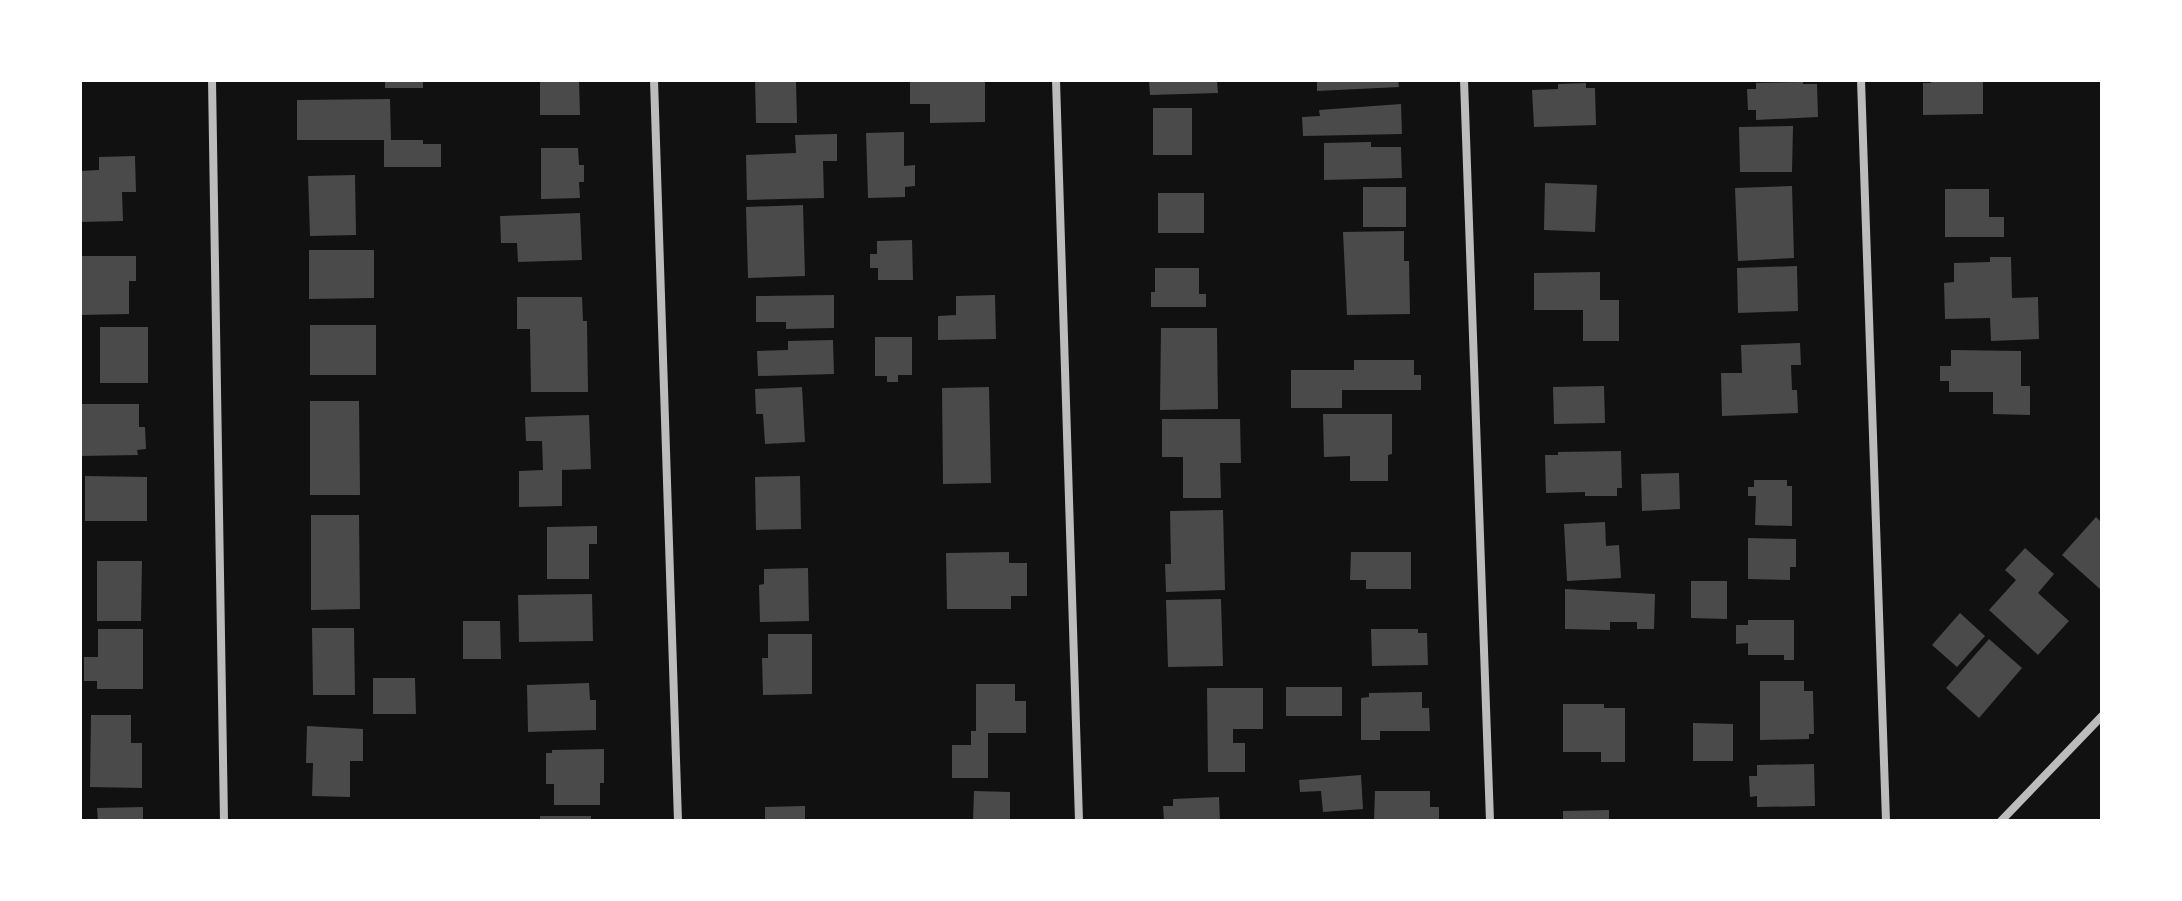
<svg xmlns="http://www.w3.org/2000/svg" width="2182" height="901" font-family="Poppins,sans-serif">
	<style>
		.building { fill: #4a4a4a }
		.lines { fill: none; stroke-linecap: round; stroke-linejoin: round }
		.minor { stroke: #bcbcbc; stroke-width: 8 }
	</style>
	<rect width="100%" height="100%" fill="#111"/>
	<g class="building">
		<rect x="385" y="80" width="38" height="8"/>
		<path d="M540,80H579L580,115H540Z"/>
		<path d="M755,80H796L797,123H756Z"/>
		<path d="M910,80H985V122L930,123V104H910Z"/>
		<path d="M1149,80H1217L1218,93L1150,95Z"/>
		<path d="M1317,80H1398L1399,87L1317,91Z"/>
		<path d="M1930,80H1983V114L1923,115V83H1931Z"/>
		<path d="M1803,82V84H1817L1818,117L1756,120V110H1748L1747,89H1756V83Z"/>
		<path d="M1586,83V88H1595L1596,125L1534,127L1532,90L1558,89V84Z"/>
		<path d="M390,99L391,140H423V144H441V167H384V140H297V100Z"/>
		<path d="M1401,104L1402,134L1303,136L1302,117L1320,116L1319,110Z"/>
		<rect x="1153" y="108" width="39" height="47"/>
		<path d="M1793,126L1792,172H1740L1739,127Z"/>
		<path d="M904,132V166L915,165V186L905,187V197L868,198L866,133Z"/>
		<path d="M837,134V161H823L824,198L747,200L746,155L796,153L795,135Z"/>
		<path d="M1371,142V147H1401L1402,178L1324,180V143Z"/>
		<path d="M541,148H578L579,165H584V182H579L580,198L541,199Z"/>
		<path d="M135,156L136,192H122L123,221L80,222V171L99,170V157Z"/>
		<path d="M355,175L356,235L310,236L308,176Z"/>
		<path d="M1545,183L1597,185L1595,232L1544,230Z"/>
		<path d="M1792,186L1794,258L1738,261L1735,188Z"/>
		<rect x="1363" y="187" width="43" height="40"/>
		<path d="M1945,189H1989V217H2004V237H1945Z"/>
		<rect x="1158" y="193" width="46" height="40"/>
		<path d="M803,205L805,276L748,278L746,207Z"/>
		<path d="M580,213L582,260L518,262L517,243H501L500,216Z"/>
		<path d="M1404,231V261H1409L1410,314L1347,315L1343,232Z"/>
		<path d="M912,240L913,280H878V268H870V254H877V241Z"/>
		<path d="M309,250H374V298L309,299Z"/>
		<path d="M80,256H136V281H129V314L80,315Z"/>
		<path d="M1990,257H2011L2012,298L2038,297L2039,339L1991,341L1990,318L1945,319L1944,283L1954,282V263L1990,262Z"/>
		<path d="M1797,266L1798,311L1738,313L1737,268Z"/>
		<path d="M1155,268H1199V294H1206V307H1151V292H1155Z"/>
		<path d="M1600,272V300H1619V341H1583V310H1534V273Z"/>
		<path d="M834,295V328L786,329V322H756V296Z"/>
		<path d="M995,295L996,339L938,340V316L956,315V296Z"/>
		<path d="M517,297H582L583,321H587L588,392H531L530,329H517Z"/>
		<rect x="310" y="325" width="66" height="50"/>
		<rect x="100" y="327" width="48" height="56"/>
		<path d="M1161,328H1217L1218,409L1160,410Z"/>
		<path d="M875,337H912V375H898V382H887V376H875Z"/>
		<path d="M833,340L834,374L758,376L757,351L788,350V341Z"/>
		<path d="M1800,343L1801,365H1791L1792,390H1797L1798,413L1722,416L1721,373H1742L1741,345Z"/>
		<path d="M1951,350L2021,351V386H2030V415L1993,414V392H1949V381H1940V366H1951Z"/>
		<path d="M1354,360H1414V375H1421V390H1342V408H1291V370H1354Z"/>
		<path d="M1604,386L1605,423L1554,424L1553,387Z"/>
		<path d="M802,387L805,442L765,444L763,414H756L755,389Z"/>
		<path d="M989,387L991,483L943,484L942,388Z"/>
		<path d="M310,401H359L360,495H310Z"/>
		<path d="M80,404H139V427H145L146,449L137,450L138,455L80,456Z"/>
		<path d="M1323,414H1392V454L1388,455V481H1350V456L1324,457Z"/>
		<path d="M589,415L591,469L562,470V506L519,507V471L543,470L542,441H526L525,417Z"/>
		<path d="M1162,419H1240L1241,463H1220L1221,498H1183V457H1162Z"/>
		<path d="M1621,451L1622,488H1617V496H1585V492L1546,493L1545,455H1558V452Z"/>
		<path d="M1679,473L1680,509L1642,511L1641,474Z"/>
		<path d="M85,476L147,477V521H85Z"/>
		<path d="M800,476L801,529L756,530L755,477Z"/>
		<path d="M1754,480H1787V486H1792V526L1755,525L1756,496H1748V487H1754Z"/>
		<path d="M1223,510L1225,590L1166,592L1165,564H1171L1170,511Z"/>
		<path d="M311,515H359L360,609L311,610Z"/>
		<path d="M2096,517L2102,523L2100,589L2062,555Z"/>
		<path d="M1605,522L1606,546L1619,545L1621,578L1567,581L1564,524Z"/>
		<path d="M597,526V544H589V579H547V527Z"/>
		<path d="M1748,538L1796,539V567H1790V580L1748,579Z"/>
		<path d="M2025,548L2054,574L2038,593L2069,621L2038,655L1989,610L2016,580L2005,570Z"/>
		<path d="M1009,552V563H1027V596H1011V609H947L946,553Z"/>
		<path d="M1351,552H1411V589H1366V580H1350Z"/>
		<path d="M97,561H142L141,621H97Z"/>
		<path d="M808,568L809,621L760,622L759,585L764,584V569Z"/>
		<path d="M1691,581H1727V619L1691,618Z"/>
		<path d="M1565,589L1655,594L1654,629H1637V622H1610V630L1565,629Z"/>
		<path d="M592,594L593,641L519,642L518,595Z"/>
		<path d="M1221,599L1223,666L1168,667L1166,600Z"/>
		<path d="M1960,613L1985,636L1957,667L1932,645Z"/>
		<path d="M1748,620H1794V660H1784V655H1748V643L1736,644V625H1748Z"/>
		<path d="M463,621H500L501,659H463Z"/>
		<path d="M312,628H354L355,695H313Z"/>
		<path d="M98,629H143V689H97V681H84V657H98Z"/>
		<path d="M1371,629H1418V633H1427L1428,665L1372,666Z"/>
		<path d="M768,634H812V694L763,695L762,658H768Z"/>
		<path d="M1989,639L2022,668L1979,718L1946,688Z"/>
		<path d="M373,678H415L416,714H373Z"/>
		<path d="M1760,681H1804V691H1813L1814,734H1809V739L1760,740Z"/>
		<path d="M589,683L590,700H596V730L528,732L527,685Z"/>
		<path d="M976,684H1015V701H1026V733H988V778H952V745H971V731H976Z"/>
		<rect x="1286" y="687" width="56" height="29"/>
		<path d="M1207,688H1263V729H1233V743H1245V772H1208Z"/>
		<path d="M1422,692V708H1429L1430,731H1380V740H1361V698L1369,697V693Z"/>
		<path d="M1563,704H1604V708H1625V762H1601V752H1563Z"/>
		<path d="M91,715H131V743H142V788L90,787Z"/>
		<path d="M1693,723L1733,724V761H1693Z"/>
		<path d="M307,726L363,729V761H350V797L312,796L313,763H306Z"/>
		<path d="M604,749V783H600V805H554V784H546V753H552V750Z"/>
		<path d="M1814,764L1815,806L1757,807V796L1750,797L1749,776H1757V765Z"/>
		<path d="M1361,775L1363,809L1323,812L1321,791L1300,792L1299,780Z"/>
		<path d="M974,791L1010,792V821H973Z"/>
		<path d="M1375,791H1430V807H1439V821H1374Z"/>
		<path d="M1219,797L1220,821H1164L1163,806H1173V799Z"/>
		<path d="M805,806V821H765V807Z"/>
		<path d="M143,807V821H98L97,808Z"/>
		<path d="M1609,810V821H1563V811Z"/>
		<rect x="540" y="816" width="51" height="5"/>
	</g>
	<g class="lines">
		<g class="minor">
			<path d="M212,80L224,821"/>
			<path d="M654,80L678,821"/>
			<path d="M1056,80L1079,821"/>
			<path d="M1464,80L1490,821"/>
			<path d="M1861,80L1886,821"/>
			<path d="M2001,821L2102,716"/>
		</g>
	</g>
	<rect width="2182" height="901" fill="none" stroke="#ffffff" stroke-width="164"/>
</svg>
